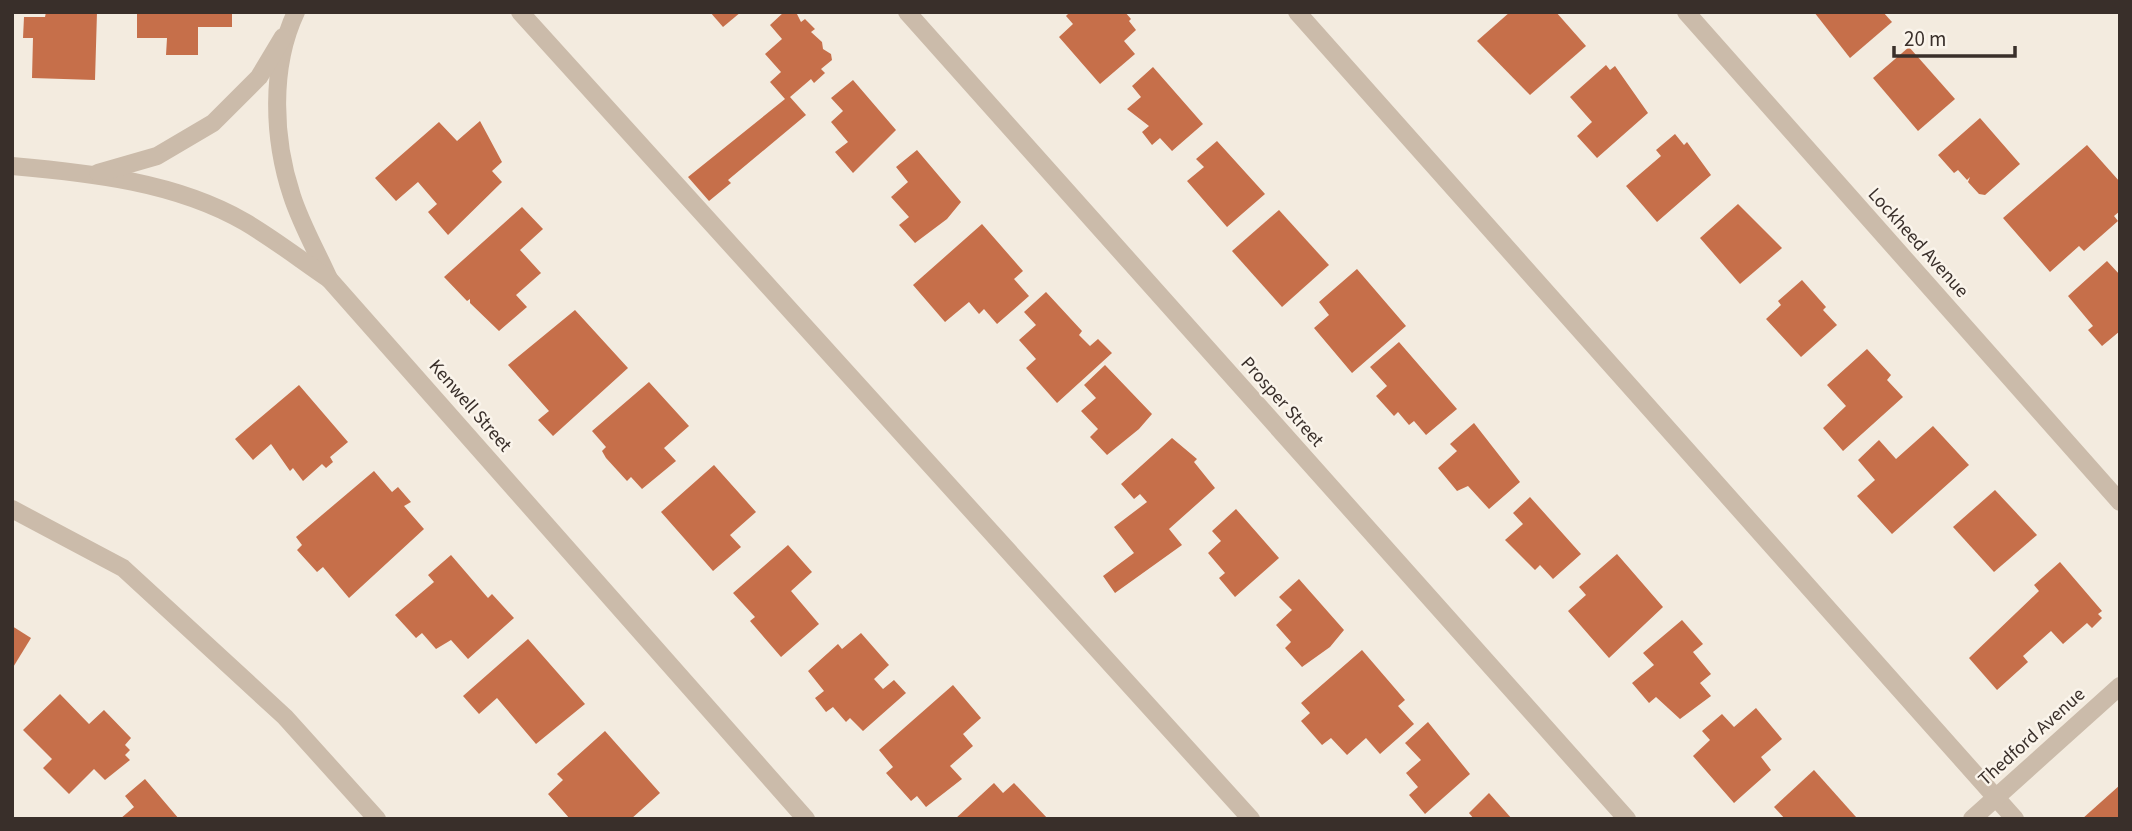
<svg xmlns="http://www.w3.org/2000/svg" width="2132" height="831" font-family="'Source Sans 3',sans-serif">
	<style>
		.building { fill: #c66f4a }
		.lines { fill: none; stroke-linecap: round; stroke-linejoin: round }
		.minor { stroke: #cbbbaa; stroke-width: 18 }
		.labels { text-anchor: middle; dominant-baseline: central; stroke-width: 5; stroke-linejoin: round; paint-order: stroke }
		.street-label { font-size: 19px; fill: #392f2a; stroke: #faf4eb }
	</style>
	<rect width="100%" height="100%" fill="#f3ebdf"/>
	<g class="building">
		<path d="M46,12H97L95,80L32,78L33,38H23L24,17H45Z"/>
		<path d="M137,12H232V27H198V55H166L167,38H137Z"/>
		<path d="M710,12H741L723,27Z"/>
		<path d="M784,12H796L801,22L805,19L815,29L811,32L822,42L823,49L831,54L832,60L821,69L825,73L814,83L811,79L790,97L806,115L728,180L731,183L709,201L688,177L785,99L770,82L781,72L765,54L782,39L770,25Z"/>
		<path d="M1070,12H1125L1131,19L1129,21L1136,30L1124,41L1135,54L1100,84L1059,37L1073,24L1066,16Z"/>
		<path d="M1510,12H1556L1586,46L1530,95L1477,41Z"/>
		<path d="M1814,12H1883L1892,22L1850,58Z"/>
		<path d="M1909,47L1955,99L1918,131L1873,78Z"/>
		<path d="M1606,65L1610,70L1615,66L1648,113L1597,158L1577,136L1592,122L1570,97Z"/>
		<path d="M1153,67L1203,124L1172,151L1160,138L1152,145L1142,132L1149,126L1127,109L1141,97L1132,86Z"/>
		<path d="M853,80L896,130L853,173L835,152L848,142L831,122L843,111L831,98Z"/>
		<path d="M1980,118L2020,164L1985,195L1979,194L1968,182L1970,177L1967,180L1958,170L1954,173L1938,155Z"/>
		<path d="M480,121L502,162L492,171L502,182L448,235L428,212L437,204L418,182L396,201L375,178L439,122L457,141Z"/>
		<path d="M1675,134L1684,145L1687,142L1711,175L1657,222L1626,186L1661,156L1656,150Z"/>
		<path d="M1217,141L1265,194L1227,227L1187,181L1204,167L1196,159Z"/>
		<path d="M2087,145L2120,182V211L2114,216L2118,221L2084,251L2079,246L2050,272L2003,218Z"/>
		<path d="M917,150L961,202L947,219L915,243L899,225L909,217L891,197L908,182L896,167Z"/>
		<path d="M1738,204L1782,248L1740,284L1700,238Z"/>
		<path d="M522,207L543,229L520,250L541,273L516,295L527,307L499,331L470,303V299L467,301L444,277Z"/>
		<path d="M1279,210L1329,265L1282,307L1232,251Z"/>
		<path d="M982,224L1023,271L1014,279L1029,296L997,324L984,309L979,314L969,302L945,322L913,285Z"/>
		<path d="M2107,261L2120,275V331L2102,346L2088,330L2093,326L2068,296Z"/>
		<path d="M1357,269L1406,326L1352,373L1314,328L1329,315L1319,302Z"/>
		<path d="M1802,280L1826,307L1823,310L1837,325L1801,357L1766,319L1781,305L1778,301Z"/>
		<path d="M1046,292L1082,331L1079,335L1090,346L1098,339L1112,353L1057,403L1026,368L1036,359L1019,340L1036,325L1024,312Z"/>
		<path d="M575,310L628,368L553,436L538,420L549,411L508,365Z"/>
		<path d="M1399,342L1457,409L1426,435L1414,421L1409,425L1398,412L1394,416L1376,396L1387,386L1370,367Z"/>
		<path d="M1867,349L1891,375L1887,380L1903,397L1843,451L1823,428L1846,406L1827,385Z"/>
		<path d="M1105,365L1152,414L1139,429L1107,455L1090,437L1098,429L1081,411L1096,398L1084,385Z"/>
		<path d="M649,382L689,426L664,448L676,461L642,489L631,477L627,481L606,458L602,451L606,447L592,431Z"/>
		<path d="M299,385L348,442L330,457L333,462L326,468L322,464L303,481L293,468L290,471L271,444L253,460L235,439Z"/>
		<path d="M1474,423L1520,482L1489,509L1468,486L1457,491L1438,468L1457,451L1450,444Z"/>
		<path d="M1933,426L1969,465L1892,534L1857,496L1875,480L1858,460L1879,440L1896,459Z"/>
		<path d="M1172,438L1197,459L1194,462L1215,488L1169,529L1182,545L1115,593L1103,576L1134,553L1114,527L1147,502L1140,494L1134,499L1121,484Z"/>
		<path d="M714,465L756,512L730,535L741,547L713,571L661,512Z"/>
		<path d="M374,471L392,492L398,487L411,502L404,506L424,529L349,598L323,567L317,572L297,550L302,545L296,537Z"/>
		<path d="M1995,490L2037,535L1994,572L1953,527Z"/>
		<path d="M1530,497L1581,554L1553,579L1540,565L1535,570L1505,540L1523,524L1513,513Z"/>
		<path d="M1236,509L1279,558L1235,597L1219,578L1225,573L1208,553L1221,541L1212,531Z"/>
		<path d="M788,545L812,572L791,591L819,624L781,657L750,621L755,617L733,593Z"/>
		<path d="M1617,554L1663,607L1609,658L1568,611L1586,595L1579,587Z"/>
		<path d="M451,555L488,598L492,594L514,618L468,659L451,640L436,649L422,633L416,638L395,615L434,582L428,575Z"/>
		<path d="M2060,562L2102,611L2098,614L2102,618L2092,628L2087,623L2063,644L2051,631L2023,656L2028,662L1997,690L1969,658L2039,591L2034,585Z"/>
		<path d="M1299,579L1344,630L1330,647L1302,667L1285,648L1291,642L1276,625L1292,610L1279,597Z"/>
		<path d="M1682,620L1703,644L1693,652L1711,674L1700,683L1711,696L1680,719L1656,697L1649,703L1632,683L1654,665L1643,653Z"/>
		<path d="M12,626L31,638L12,669Z"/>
		<path d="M861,633L889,665L874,679L883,689L894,680L906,693L863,731L850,718L846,722L833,707L826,712L815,698L824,691L808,671L838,644L842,649Z"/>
		<path d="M528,639L585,704L536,744L497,698L479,714L463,696Z"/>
		<path d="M1362,650L1405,700L1398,706L1414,724L1380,754L1366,738L1347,755L1331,738L1322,745L1301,721L1310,713L1301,703Z"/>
		<path d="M953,685L981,718L963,734L973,746L950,766L962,779L926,807L917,796L911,801L886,773L893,767L879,750Z"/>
		<path d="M60,694L89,724L104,710L131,738L125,745L130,750L125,755L130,760L105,780L94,769L69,794L43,768L52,759L23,730Z"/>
		<path d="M1756,708L1782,739L1761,757L1771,770L1734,803L1693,756L1710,740L1702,731L1722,714L1734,727Z"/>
		<path d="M1428,722L1470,774L1425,814L1409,795L1418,787L1406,773L1421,760L1405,743Z"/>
		<path d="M605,731L660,793L631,819H570L548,794L563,780L557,774Z"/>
		<path d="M1814,770L1856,817L1853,819H1785L1774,807Z"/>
		<path d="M145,779L179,819H120L134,807L125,796Z"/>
		<path d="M994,783L1003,793L1014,783L1048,819H955Z"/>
		<path d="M2120,785V819H2082Z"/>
		<path d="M1489,793L1512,819H1474L1469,813Z"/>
	</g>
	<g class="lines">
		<g class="minor">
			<path d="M296,12C270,67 273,139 292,196C301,224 317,252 329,279"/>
			<path d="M520,12L1251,819"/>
			<path d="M907,12L1627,819"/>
			<path d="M1297,12L2015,819"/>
			<path d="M1686,12L2120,502"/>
			<path d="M12,166C91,173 176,182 245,222C274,239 301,260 329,279L806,819"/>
			<path d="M98,173L157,156L213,123L259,77L283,37"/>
			<path d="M12,509L123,568L285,717L377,819"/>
			<path d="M1972,819L2120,686"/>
		</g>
	</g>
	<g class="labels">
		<g class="street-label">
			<text transform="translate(1918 243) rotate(48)">Lockheed Avenue</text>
			<text transform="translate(1282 402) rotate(48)">Prosper Street</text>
			<text transform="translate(470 406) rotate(49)">Kenwell Street</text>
			<text transform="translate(2032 737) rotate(-42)">Thedford Avenue</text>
		</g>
	</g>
	<rect width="2132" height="831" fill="none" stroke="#392f2a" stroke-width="28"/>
	<path d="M1894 46v10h121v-10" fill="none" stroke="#392f2a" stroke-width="3.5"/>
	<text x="1904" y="46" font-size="21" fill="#392f2a" stroke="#faf4eb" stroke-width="5" paint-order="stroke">20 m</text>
</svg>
